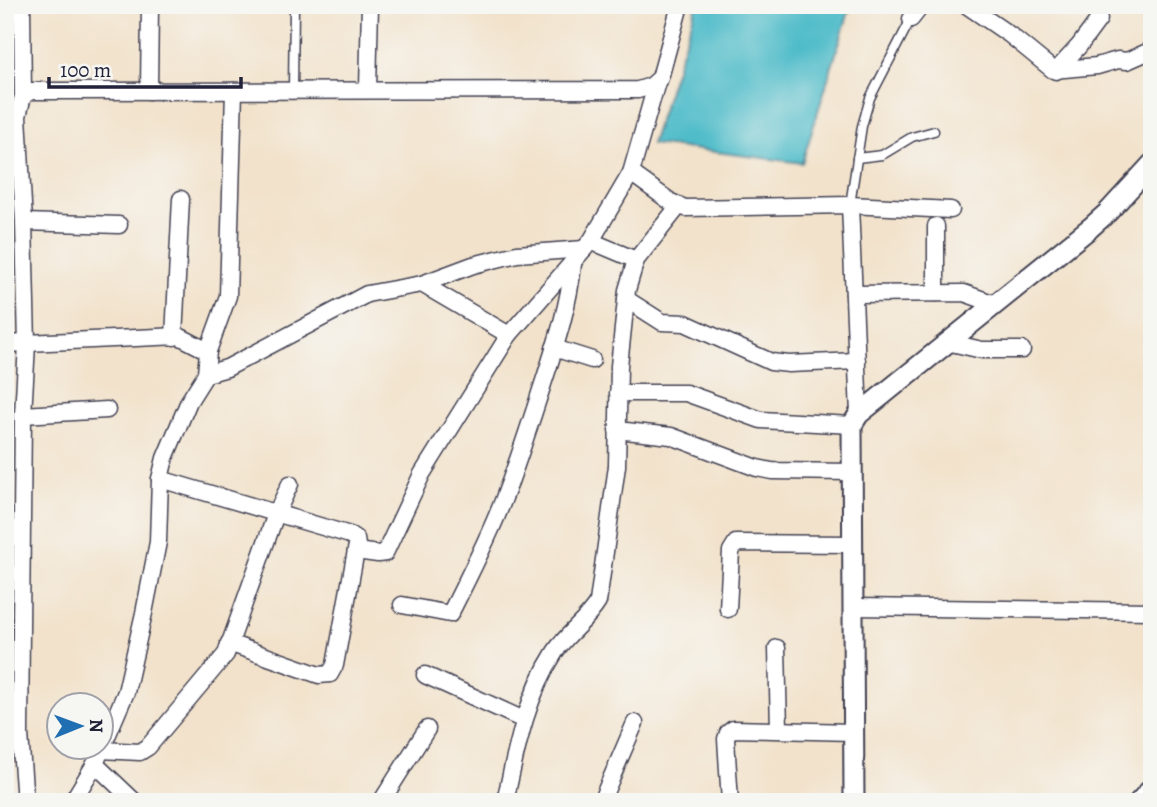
<svg xmlns="http://www.w3.org/2000/svg" width="1157" height="807" font-family="Alegreya,serif">
	<style>
		.water { fill: #4fbcc9; stroke: #386f82; stroke-width: 2 }
		.lines { fill: none; stroke-linecap: round; stroke-linejoin: round }
		.service-casing { stroke: #413f51; stroke-width: 11 }
		.minor-casing { stroke: #413f51; stroke-width: 19 }
		.tertiary-casing { stroke: #413f51; stroke-width: 23 }
		.service { stroke: #fff; stroke-width: 8 }
		.minor { stroke: #fff; stroke-width: 16 }
		.tertiary { stroke: #fff; stroke-width: 19 }
	</style>
	<rect width="100%" height="100%" fill="#f6f6f2"/>
	<filter id="ink" filterUnits="userSpaceOnUse"><feTurbulence type="fractalNoise" baseFrequency=".0143" numOctaves="2"/><feDisplacementMap in="SourceGraphic" scale="14" xChannelSelector="R" yChannelSelector="G"/><feConvolveMatrix kernelMatrix="1 2 1 2 8 2 1 2 1" color-interpolation-filters="sRGB"/></filter>
	<filter id="wash" filterUnits="userSpaceOnUse"><feTurbulence type="fractalNoise" baseFrequency=".00686" numOctaves="4" result="noise"/><feDisplacementMap in="SourceGraphic" scale="28" xChannelSelector="R" yChannelSelector="G"/><feGaussianBlur stdDeviation="1.57" result="paint"/><feColorMatrix in="noise" values="0 0 0 0 0 0 0 0 0 0 0 0 0 0 0 0 0 1.4 0 .05"/><feComposite in="paint" operator="in"/></filter>
	<g filter="url(#wash)">
		<rect width="100%" height="100%" fill="#f2e2cb"/>
		<path class="water" d="M697,5H851L802,163L651,144Z"/>
	</g>
	<g filter="url(#ink)">
		<g class="lines">
			<defs>
				<g id="service">
					<path d="M293,90L294,5"/>
					<path d="M857,158L882,155L912,137L934,131"/>
					<path d="M850,205L862,126L870,98L911,19"/>
				</g>
				<g id="minor">
					<path d="M22,5L23,96"/>
					<path d="M966,5L1010,35L1053,70L1097,66L1118,60L1127,61L1152,50"/>
					<path d="M911,19L922,5"/>
					<path d="M1056,71L1079,46L1099,19"/>
					<path d="M368,90L370,5"/>
					<path d="M149,91L150,5"/>
					<path d="M631,173L671,202L685,208L850,205L951,210"/>
					<path d="M850,205L859,414"/>
					<path d="M24,222L119,225"/>
					<path d="M936,226V293"/>
					<path d="M591,241L636,260"/>
					<path d="M422,284L509,335"/>
					<path d="M854,294L964,293L995,304"/>
					<path d="M626,299L662,322L685,323L771,362L789,364L857,361"/>
					<path d="M174,337L181,199"/>
					<path d="M947,342L982,350H1022"/>
					<path d="M5,344L179,336L208,351"/>
					<path d="M554,348L592,360"/>
					<path d="M206,374L227,368L367,294L422,284L473,265L517,254L584,249"/>
					<path d="M618,393H686L761,420L852,425"/>
					<path d="M23,415L107,410"/>
					<path d="M617,430L671,436L757,468L772,471L852,472"/>
					<path d="M160,479L350,535L356,539L357,545L335,665L330,674L319,675L229,643"/>
					<path d="M356,551L378,554L385,553L422,474L509,335L591,241L631,173L657,82"/>
					<path d="M402,605L450,614C469,576 489,538 504,498C518,462 530,424 542,387C555,347 569,306 573,264"/>
					<path d="M854,607L1152,611"/>
					<path d="M728,609L731,551L736,543L852,544"/>
					<path d="M777,648L779,729"/>
					<path d="M425,675L524,720"/>
					<path d="M101,750L140,752L148,747L226,654L276,514L290,484"/>
					<path d="M95,764L135,802"/>
					<path d="M25,802L20,734L23,415L27,344L24,222L18,116L23,96L31,91H41L638,90L651,86L660,78L680,5"/>
					<path d="M72,802L95,764L126,692L144,613L158,542L160,479L165,458L189,401L206,374L208,351L228,296L234,91"/>
					<path d="M381,802L427,729"/>
					<path d="M505,802C516,751 526,697 555,652C567,633 586,622 598,602L617,466L619,366L627,290L636,260L678,207"/>
					<path d="M601,802L635,723"/>
					<path d="M730,802L726,739L728,733L733,729L852,732"/>
				</g>
				<g id="tertiary">
					<path d="M854,802L852,425L859,414L1090,228L1108,212L1152,164"/>
					<path d="M1139,802L1152,788"/>
				</g>
			</defs>
			<use href="#service" class="service-casing"/>
			<use href="#minor" class="minor-casing"/>
			<use href="#tertiary" class="tertiary-casing"/>
			<use href="#service" class="service"/>
			<use href="#minor" class="minor"/>
			<use href="#tertiary" class="tertiary"/>
		</g>
	</g>
	<rect width="1157" height="807" fill="none" stroke="#f6f6f2" stroke-width="28"/>
	<g transform="translate(80 726) rotate(89)"><circle r="33" fill="#f6f6f2" stroke="#a1a1a9" stroke-width="2"/>
	<path d="M0-5L12 26L0 18L-12 26Z" fill="#1f6fb2"/>
	<text y="-10" font-size="19" font-weight="bold" text-anchor="middle" fill="#22223b">N</text>
	</g>
	<path d="M49 77v10h192v-10" fill="none" stroke="#22223b" stroke-width="3.5"/>
	<text x="60" y="77" font-size="21" fill="#22223b" stroke="#f6f6f2" stroke-width="5" paint-order="stroke">100 m</text>
</svg>
